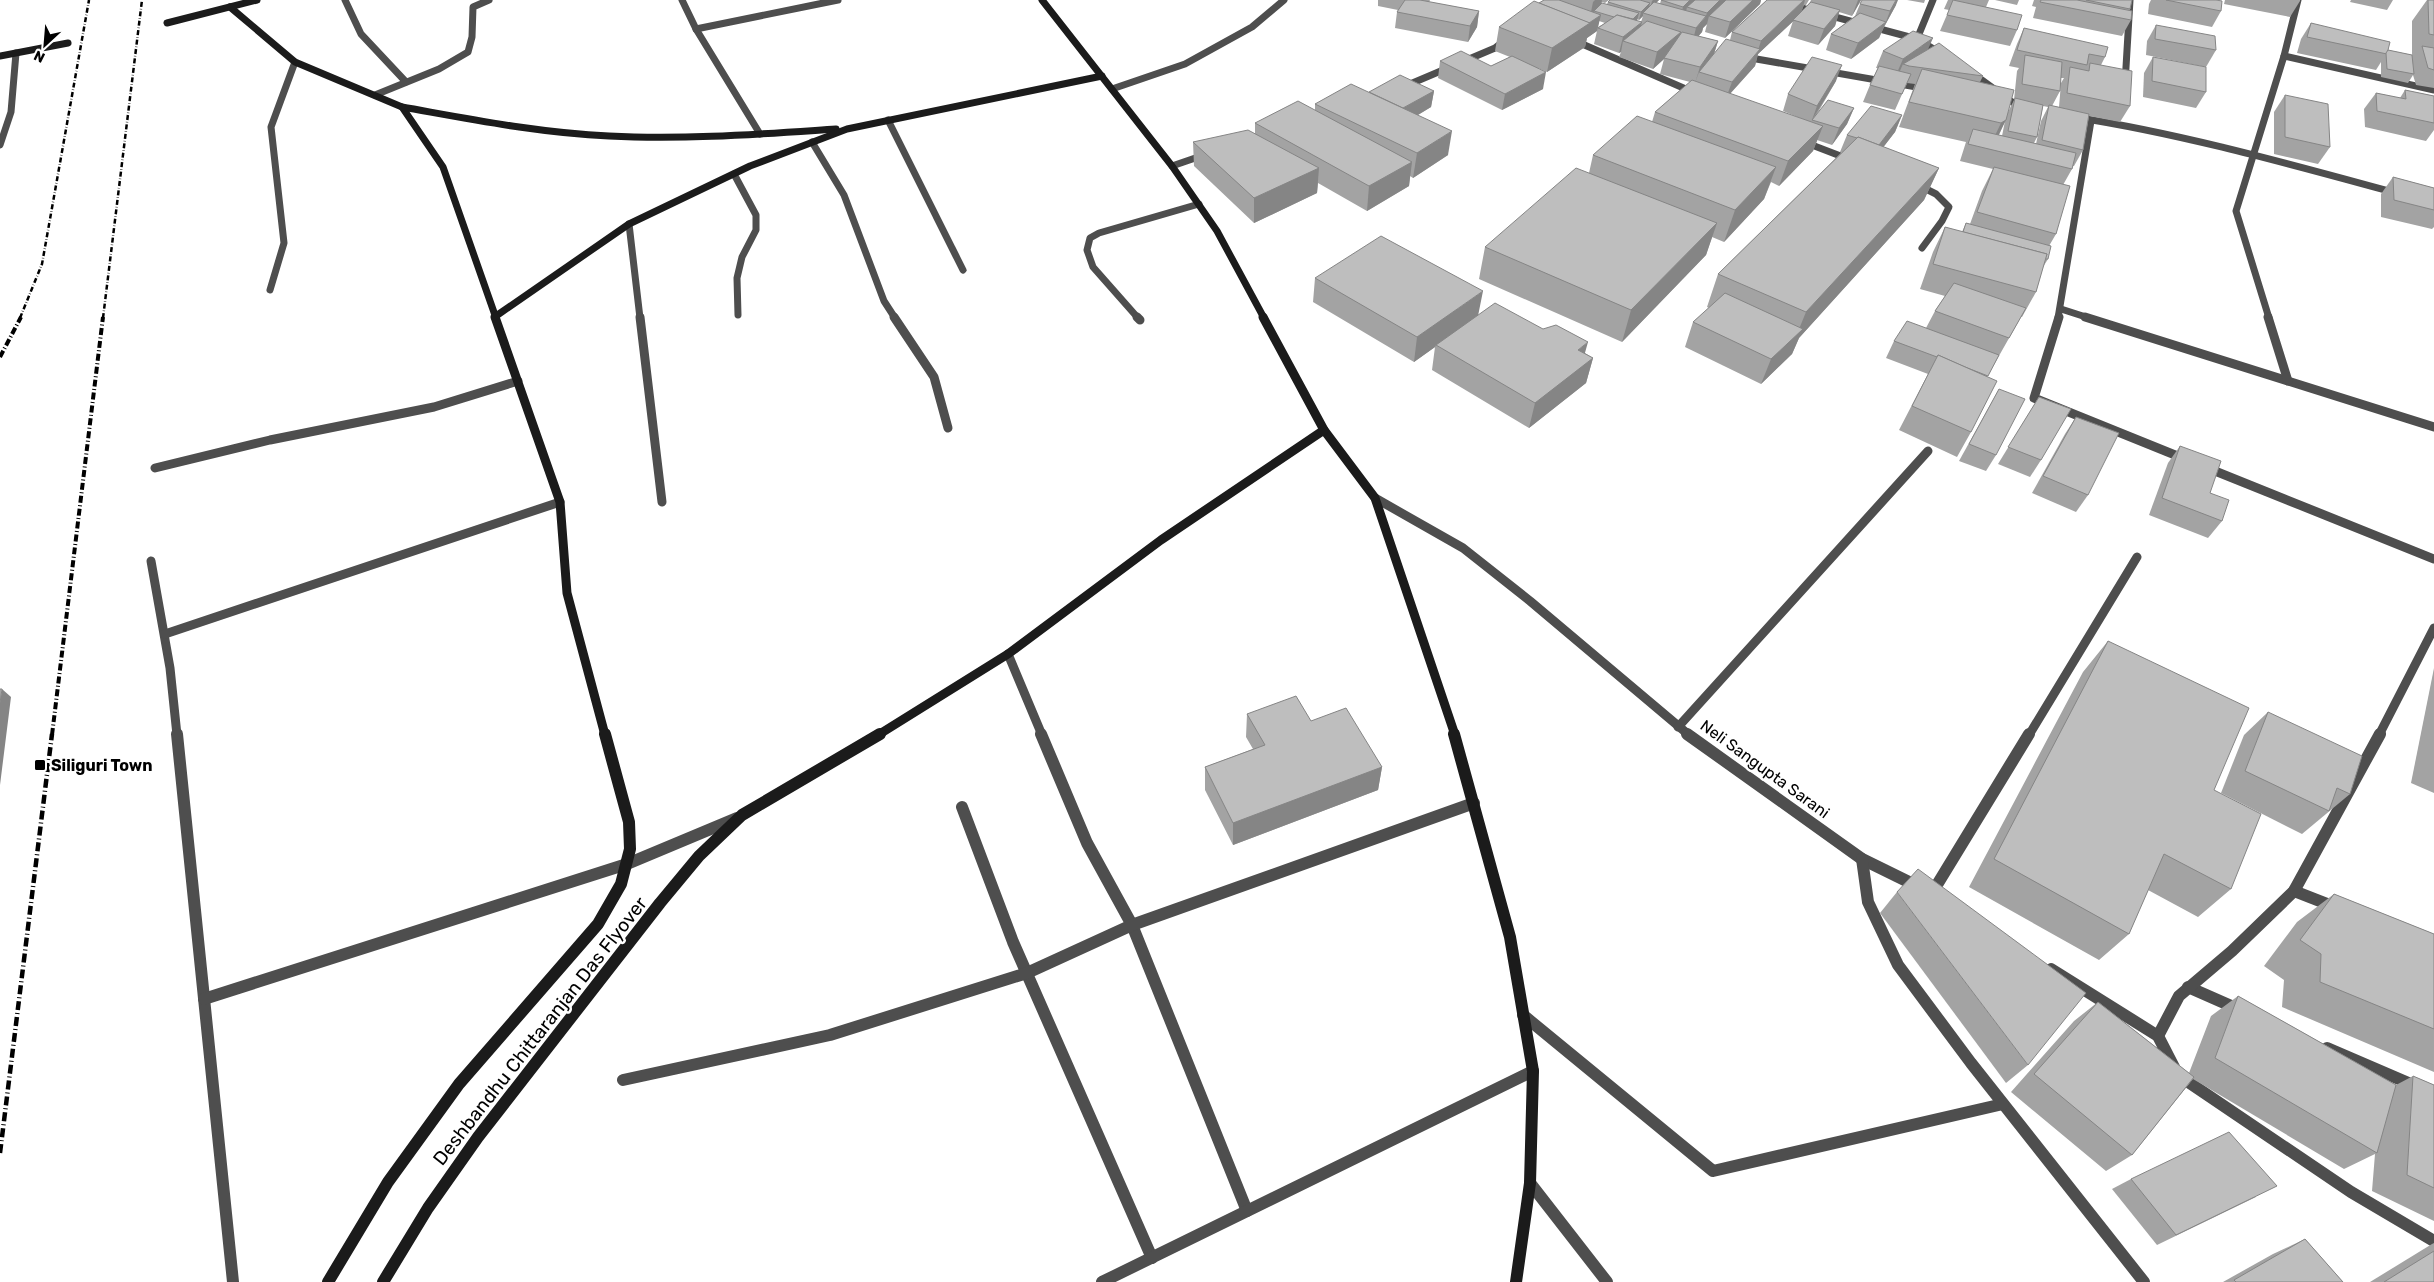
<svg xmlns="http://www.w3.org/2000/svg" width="2434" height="1282" font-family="Rubik,sans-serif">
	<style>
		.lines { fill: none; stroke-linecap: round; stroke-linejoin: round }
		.street-far2 { stroke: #4e4e4e; stroke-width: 7 }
		.street-far1 { stroke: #4e4e4e; stroke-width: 9 }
		.street { stroke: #4e4e4e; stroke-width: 12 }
		.secondary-far2 { stroke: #1b1b1b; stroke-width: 7 }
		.secondary-far1 { stroke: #1b1b1b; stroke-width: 9 }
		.secondary { stroke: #1b1b1b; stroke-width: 12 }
		.rail-far2 { stroke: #000; stroke-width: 2.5; stroke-dasharray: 5 2 0.5 2; stroke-linecap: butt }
		.rail-far1 { stroke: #000; stroke-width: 4; stroke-dasharray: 7 2.5 1 2.5; stroke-linecap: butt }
		.rail { stroke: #000; stroke-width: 4.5; stroke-dasharray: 9 3 1 3; stroke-linecap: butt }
		.wall { fill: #a3a3a3; fill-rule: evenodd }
		.shaded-wall { fill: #858585 }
		.building { fill: #bebebe; stroke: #858585 }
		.poi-dot { fill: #000; stroke: #fff; stroke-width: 2 }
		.labels { text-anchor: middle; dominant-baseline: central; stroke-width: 5; stroke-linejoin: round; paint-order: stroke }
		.poi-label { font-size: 16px; font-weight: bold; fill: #000; stroke: #fff; text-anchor: start }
		.street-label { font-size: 16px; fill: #000; stroke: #fff }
		.near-street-label { font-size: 19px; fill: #000; stroke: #fff }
	</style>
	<rect width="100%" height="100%" fill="#fff"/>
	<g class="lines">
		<g class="street-far2">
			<path d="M345,0L361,34L406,82"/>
			<path d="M682,0L696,29L760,134"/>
			<path d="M1772,0L1917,39L1942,54"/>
			<path d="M696,29L838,0"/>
			<path d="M1917,39L1933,0"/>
			<path d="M1573,40L1695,93"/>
			<path d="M2284,56L2434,90"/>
			<path d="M1745,57L1928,89"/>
			<path d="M1971,72L2015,104"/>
			<path d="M2125,84L2130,0"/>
			<path d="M1403,87L1495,48L1505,40"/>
			<path d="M1112,89L1185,64L1252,27L1284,0"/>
			<path d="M375,95L439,69L468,52L472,37L473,7L489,0"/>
			<path d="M2074,117C2183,134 2289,164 2396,193"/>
			<path d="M888,120L963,270"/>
			<path d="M812,142L844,195L884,301L895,318"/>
			<path d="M1804,142L1851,160"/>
			<path d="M0,145L11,112L16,53"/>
			<path d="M1172,166L1204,155"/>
			<path d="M734,174L756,215V230L742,257L737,278L738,315"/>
			<path d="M1916,184L1936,194L1949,207L1942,221L1922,248"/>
			<path d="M629,224L640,318"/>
			<path d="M270,290L284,243L271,127L295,62"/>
			<path d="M2061,309L2089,318"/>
			<path d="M1138,318L1093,267L1087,250L1090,238L1099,233L1199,204"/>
			<path d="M2058,318L2091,121"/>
			<path d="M2269,318L2236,211L2284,56L2298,0"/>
		</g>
		<g class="street-far1">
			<path d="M640,317L662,502"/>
			<path d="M894,317L934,377L948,428"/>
			<path d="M1137,317L1140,320"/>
			<path d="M2059,317L2034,398L2185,459"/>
			<path d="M2085,317L2434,427"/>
			<path d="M2268,317L2288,381"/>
			<path d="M2205,467L2434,559"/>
			<path d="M155,468L270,440L434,407L518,381"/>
			<path d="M1375,498L1463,548L1530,601L1689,735"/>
			<path d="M151,561L170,668L177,735"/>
			<path d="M165,634L560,502"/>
			<path d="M1008,654L1042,735"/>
			<path d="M1678,727L1928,451"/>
			<path d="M2029,735L2137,557"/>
			<path d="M2379,735L2434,628"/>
		</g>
		<g class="street">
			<path d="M177,734L233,1282"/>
			<path d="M1041,734L1087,843L1132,925L1247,1211"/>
			<path d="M1687,734L1862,859L1919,887"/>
			<path d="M962,807L1013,942L1152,1258"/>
			<path d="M1862,859L1868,902L1898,965L1971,1063L2144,1282"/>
			<path d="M2294,891L2335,907"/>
			<path d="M1932,893L2029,734"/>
			<path d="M2051,969L2158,1036L2178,1075L2351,1192L2434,1241"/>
			<path d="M2188,987L2238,1009"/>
			<path d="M204,999L627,864L737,818"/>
			<path d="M1523,1015L1713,1171L2003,1104"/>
			<path d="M2158,1036L2179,996L2232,951L2294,891L2380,734"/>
			<path d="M2327,1048L2434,1094"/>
			<path d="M623,1080L830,1035L1027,973L1132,925L1474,803"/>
			<path d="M1530,1183L1607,1282"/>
			<path d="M1102,1282L1533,1071"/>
		</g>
		<g class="secondary-far2">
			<path d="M1042,0L1172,166L1217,231L1264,318"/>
			<path d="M230,7L295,62L402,107L443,167L496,318"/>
			<path d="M167,23L257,0"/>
			<path d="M0,56L68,43"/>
			<path d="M402,107C470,119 539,133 609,136C684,140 760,134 836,129"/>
			<path d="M496,316L629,224L750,166L847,129L1102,76"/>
		</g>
		<g class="secondary-far1">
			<path d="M495,317L560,502L567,593L605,735"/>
			<path d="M1263,317L1324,430L1375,498L1455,735"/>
			<path d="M878,735L1008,654L1161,540L1324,430"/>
		</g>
		<g class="secondary">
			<path d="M1454,734L1510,937L1533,1071L1530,1183L1516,1282"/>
			<path d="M328,1282L388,1182L459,1084L598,924L621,884L630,849L629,822L605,734"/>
			<path d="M383,1282L428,1208L478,1137L660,903L699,856L742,815L880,734"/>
		</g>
		<g class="rail-far2">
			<path d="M20,318L42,264L89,0"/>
			<path d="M103,318L142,0"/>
		</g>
		<g class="rail-far1">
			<path d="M0,357L21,317"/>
			<path d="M52,735L103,317"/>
		</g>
		<path class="rail" d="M0,1153L52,734"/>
	</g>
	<g class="wall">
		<path d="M1378,0H1430L1429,2L1479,11L1477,27L1468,42L1395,28L1397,12L1398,10L1378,6Z"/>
		<path d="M1544,0H1609L1605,3L1602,2L1601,4H1607L1608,2L1610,0H1659L1656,3L1660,4L1661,0H1761L1760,4L1725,38L1705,32L1707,24L1703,28L1702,32L1698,36L1718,41L1714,54L1730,40L1732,32L1767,0H1809L1806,5H1804L1801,12L1810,2L1811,0H1861L1852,16L1839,12L1835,26L1818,45L1788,36L1793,21L1758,54L1755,66L1730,94L1807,121L1783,111L1788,94L1836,81L1817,114L1854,108L1847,124L1832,145L1817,140L1813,151L1779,186L1771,182L1764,199L1724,242L1712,237L1706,255L1622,342L1479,279L1485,247L1589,173L1593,155L1652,122L1655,112L1690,82L1660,74L1664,59L1653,69L1619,57L1621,52L1619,53L1594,44L1597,31L1587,38L1585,47L1547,72L1538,68L1543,89L1502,110L1438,78L1440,61L1491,66L1510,57L1495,51L1499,27ZM1643,16L1641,22L1637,21V19L1639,20ZM1599,21L1605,23L1598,27Z"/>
		<path d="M1907,0H1925L1924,3Z"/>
		<path d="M1948,0H1989L1986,7L2017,30L2010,46L1940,31L1949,10L1944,9Z"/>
		<path d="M1995,0H2019L2017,5Z"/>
		<path d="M2034,0H2132L2130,10L2131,20L2122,36L2033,18L2036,7L2032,6Z"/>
		<path d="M2151,0H2216L2221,11L2212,27L2148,14L2149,4Z"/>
		<path d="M2225,0H2300V1L2290,17L2224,4Z"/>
		<path d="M2351,0H2393L2387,10L2350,2Z"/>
		<path d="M2427,0H2434V88L2416,85L2413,75L2408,83L2381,77V62L2376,70L2297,53L2301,39L2311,23L2388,50L2412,55V21Z"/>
		<path d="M1860,4L1896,5L1884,27L1879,38L1851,59L1826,50L1831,34L1855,16Z"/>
		<path d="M2156,25L2216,50L2206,67L2146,55L2147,41Z"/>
		<path d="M2024,28L2105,57L2101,65L2130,106L2120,122L2089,116L2083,150L2074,166H2073L2072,169L2063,185L2056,234L2049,246L2048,259L2043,267L2036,292L2022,317H2021L1987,377L1971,432L1957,457L1899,430L1928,374L1886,358L1894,341L1926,328L1935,311L1945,296L1920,289L1933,252L1945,227L1962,232L1966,223L1970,224L1982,191L1993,169L1960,161L1966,142L1899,127L1915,84L1907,83L1895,110L1863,102L1870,85L1878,68H1876L1883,51L1928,49L1983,76L1980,82L2008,112L2014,100L2017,71L2019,68L2009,66L2017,44ZM2061,78H2064L2061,83L2059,107L2052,106L2060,91ZM2043,106L2048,107L2041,121L2036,144L2034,143L2037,137ZM2005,121L2002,136L1999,135Z"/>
		<path d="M2153,57L2206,92L2196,108L2143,97L2144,73Z"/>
		<path d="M2405,90L2434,96V130L2426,141L2365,127L2364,109L2376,93L2400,98Z"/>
		<path d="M1434,91L1431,107L1418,115L1448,155L1413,178L1410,176L1409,186L1367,211L1318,183L1317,193L1254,223L1194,166L1193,142L1255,133V123L1315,110V104L1369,92Z"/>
		<path d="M2285,95L2330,147L2318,164L2274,154V112Z"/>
		<path d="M1902,115L1895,132L1883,147L1939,168L1924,200L1799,338L1792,354L1761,384L1685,347L1693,322L1709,308L1707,307L1718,274L1842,152H1840L1847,135Z"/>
		<path d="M2393,177L2434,188V227L2432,229L2381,217V194Z"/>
		<path d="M1315,278L1478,315L1585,353L1593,358L1586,383L1529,428L1432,370L1435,347L1414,362L1313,302Z"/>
		<path d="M1999,389L1996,455L1986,471L1959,461Z"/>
		<path d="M2039,397L2041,460L2030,477L1998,464Z"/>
		<path d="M2076,417L2088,495L2076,512L2032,493L2065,434Z"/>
		<path d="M2180,446L2210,493L2222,521L2208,538L2149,515L2168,463Z"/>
		<path d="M2108,641L2214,790L2231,889L2198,917L2148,890L2129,934L2099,960L1969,887L2083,672Z"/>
		<path d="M2434,668V793L2411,783Z"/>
		<path d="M2268,712L2350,794L2302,834L2221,793L2244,735Z"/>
		<path d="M1247,714L1311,721L1382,767L1378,790L1233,845L1205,790V767L1253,749L1246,737Z"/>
		<path d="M1897,892L2028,1065L2006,1083L1880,913Z"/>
		<path d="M2334,894L2434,934V1072L2282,1007L2284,980L2264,966L2297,922Z"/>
		<path d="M2238,996L2396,1085L2413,1076L2434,1085V1221L2372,1191L2375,1154L2344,1169L2193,1079L2132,1155L2106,1171L2011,1092L2074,1021L2098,1002L2189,1073L2211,1016Z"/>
		<path d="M2131,1179L2256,1197L2157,1245L2112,1189Z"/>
		<path d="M2305,1239L2343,1282H2223L2273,1254Z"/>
		<path d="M2434,1243V1282H2370L2432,1244Z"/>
	</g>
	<g class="shaded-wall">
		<path d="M1595,0H1602L1601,6L1594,11L1593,14L1590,17L1593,2Z"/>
		<path d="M1653,0H1659L1650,9L1652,1Z"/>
		<path d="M1690,0H1701L1687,7L1685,17L1679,22L1683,7Z"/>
		<path d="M1720,0H1731L1709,16L1707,24L1703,28L1702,32L1692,44L1696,28L1705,18L1707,13Z"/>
		<path d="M1753,0H1761L1760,4L1725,38L1730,22Z"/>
		<path d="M1804,0H1805L1801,14L1758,54L1755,66L1726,98L1732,82L1757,53L1761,41Z"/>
		<path d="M1858,0H1861L1852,16Z"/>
		<path d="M1896,0H1898L1896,5L1884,27L1890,11Z"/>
		<path d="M1650,3L1648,11L1643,13V16L1639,20L1641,12Z"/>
		<path d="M1840,10L1835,26L1818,45L1824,29Z"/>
		<path d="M1479,11L1477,27L1468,42L1470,26Z"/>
		<path d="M1639,13L1637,21L1630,22Z"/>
		<path d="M1601,15L1597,31L1587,38L1585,47L1547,72L1552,48Z"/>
		<path d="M1642,22L1638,38L1623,41L1621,52L1619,53L1623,37Z"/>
		<path d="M1886,22L1879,38L1851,59L1858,43Z"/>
		<path d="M1681,32L1676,48L1653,69L1657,52Z"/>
		<path d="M1933,38L1926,54L1908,67L1909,66L1903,64L1899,73L1896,75L1903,59Z"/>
		<path d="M1718,41L1713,57L1699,72L1695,83L1700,67Z"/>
		<path d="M1842,65L1836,81L1812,120L1817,106Z"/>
		<path d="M1546,72L1543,89L1502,110L1505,94Z"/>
		<path d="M1434,91L1431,107L1396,128L1398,111Z"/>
		<path d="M1854,108L1847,124L1832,145L1839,128Z"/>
		<path d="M1902,115L1895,132L1872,162L1879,145Z"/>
		<path d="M2006,120L1994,144L1989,148L2001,123Z"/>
		<path d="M1823,126L1813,151L1779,186L1788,161Z"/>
		<path d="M1452,131L1448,155L1413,178L1417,153Z"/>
		<path d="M1412,162L1409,186L1367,211L1369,186Z"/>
		<path d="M1776,167L1764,199L1724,242L1735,210Z"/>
		<path d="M1319,168L1317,193L1254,223V198Z"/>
		<path d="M1939,168L1924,200L1799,338L1792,354L1761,384L1771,359L1797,334L1806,312Z"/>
		<path d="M1717,223L1706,255L1622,342L1631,310Z"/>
		<path d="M1483,291L1478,316L1436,345L1435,347L1414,362L1417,337Z"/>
		<path d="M1588,342L1581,367L1593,358L1586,383L1529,428L1535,403L1578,350Z"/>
		<path d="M2,689L11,697L0,785V703Z"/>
		<path d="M1382,767L1378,790L1233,845V823Z"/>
	</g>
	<g class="building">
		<path d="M1405,0H1420L1479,11L1470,26L1397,12Z"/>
		<path d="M1544,0H1559L1601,15L1589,23L1539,3Z"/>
		<path d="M1610,0H1640L1650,3L1641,12L1608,2Z"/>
		<path d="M1661,0H1690L1683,7Z"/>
		<path d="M1695,0H1720L1707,13L1687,7Z"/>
		<path d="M1726,0H1753L1730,22L1709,16Z"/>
		<path d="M1767,0H1804L1761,41L1732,32Z"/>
		<path d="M1862,0H1896L1890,11L1860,4Z"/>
		<path d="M1953,0L2022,15L2017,30L1947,15Z"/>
		<path d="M2041,0H2077L2132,11L2131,20L2040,2Z"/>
		<path d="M2086,0H2132L2130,9Z"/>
		<path d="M2166,0H2216L2222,1L2221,11Z"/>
		<path d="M2428,0H2434V35L2429,34Z"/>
		<path d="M1534,1L1590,23L1552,48L1499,27Z"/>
		<path d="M1654,2L1706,16L1696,28L1643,13Z"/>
		<path d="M1811,2L1840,10L1824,29L1793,20Z"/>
		<path d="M1602,3L1639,13L1633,19L1617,15L1614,17L1594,11Z"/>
		<path d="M1860,13L1886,22L1858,43L1831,34Z"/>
		<path d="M1617,15L1642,22L1623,37L1598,28Z"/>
		<path d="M1647,21L1681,32L1657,52L1623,41Z"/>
		<path d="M2311,23L2390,42L2387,54L2307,37Z"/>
		<path d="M2156,25L2215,36L2216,50L2155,39Z"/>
		<path d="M2024,28L2108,47L2105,57L2089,54L2087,65L2017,50Z"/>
		<path d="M1913,31L1933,38L1903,59L1883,51Z"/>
		<path d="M1682,32L1718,41L1700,67L1664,58Z"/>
		<path d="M1726,39L1760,49L1732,82L1699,72Z"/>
		<path d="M1939,43L1983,76L1909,66L1903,64Z"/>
		<path d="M2422,46L2434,48V70L2428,68Z"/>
		<path d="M2388,50L2412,55L2414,74L2387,69L2386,53Z"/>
		<path d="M1461,51L1491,66L1512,56L1546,72L1505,94L1440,61Z"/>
		<path d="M2025,55L2062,62L2060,91L2022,84Z"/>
		<path d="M1812,57L1842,65L1817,106L1788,94Z"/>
		<path d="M2153,57L2206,67V92L2152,81Z"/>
		<path d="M2090,63L2132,71L2130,106L2067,93L2070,67L2089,71Z"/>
		<path d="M1879,66L1911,74L1902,94L1870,85Z"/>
		<path d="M1922,69L2014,90L2006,120L2001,123L1909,102Z"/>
		<path d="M1400,75L1434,91L1403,108L1369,92Z"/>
		<path d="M1692,80L1823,126L1788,161L1655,112Z"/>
		<path d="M1351,84L1452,131L1417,153L1315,104Z"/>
		<path d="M2405,90L2434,96V123L2377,111L2376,93L2406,99Z"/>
		<path d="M2285,95L2328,104L2330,147L2285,137Z"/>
		<path d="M2015,98L2043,105L2037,137L2008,131Z"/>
		<path d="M1828,100L1854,108L1839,128L1812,120Z"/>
		<path d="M1298,101L1412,162L1369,186L1255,123Z"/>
		<path d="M2049,105L2089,114L2083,150L2042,140Z"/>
		<path d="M1871,106L1902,115L1879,145L1858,137L1857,138L1847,135Z"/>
		<path d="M1637,116L1776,167L1735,210L1593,155Z"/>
		<path d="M1973,129L2076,153L2072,169L1968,144Z"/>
		<path d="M1248,130L1319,168L1254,198L1193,142Z"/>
		<path d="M1858,137L1939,168L1806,312L1718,274Z"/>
		<path d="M1994,167L2070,186L2056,234L1977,212Z"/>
		<path d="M1576,168L1717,223L1631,310L1485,247Z"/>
		<path d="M2393,177L2434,188V210L2394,200Z"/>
		<path d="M1966,223L2051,246L2048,259H2045L2047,254L1963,232Z"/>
		<path d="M1945,227L2047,254L2036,292L1933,264Z"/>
		<path d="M1381,236L1483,291L1417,337L1315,278Z"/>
		<path d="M1954,283L2026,308L2009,338L1935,311Z"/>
		<path d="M1725,293L1803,329L1771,359L1693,322Z"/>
		<path d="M1495,303L1543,329L1556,325L1588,342L1578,350L1593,358L1535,403L1436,345Z"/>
		<path d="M1907,321L1999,355L1988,376L1965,367L1938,355L1937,357L1894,341Z"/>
		<path d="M1938,355L1997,381L1971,432L1912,406Z"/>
		<path d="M1999,389L2025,399L1996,455L1969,444Z"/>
		<path d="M2039,397L2071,409L2041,460L2008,447Z"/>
		<path d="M2076,417L2119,433L2088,495L2043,476Z"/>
		<path d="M2180,446L2221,461L2210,493L2229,500L2222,521L2162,498Z"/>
		<path d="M2108,641L2249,708L2214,790L2261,814L2231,889L2164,854L2129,934L1994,859Z"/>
		<path d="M0,689H2L0,703Z"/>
		<path d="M1296,696L1311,721L1346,708L1382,767L1233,823L1205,767L1265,745L1247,714Z"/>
		<path d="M2268,712L2362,756L2350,794L2337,788L2329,811L2245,771Z"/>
		<path d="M1918,869L2086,993L2028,1065L1897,892Z"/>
		<path d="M2334,894L2434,934V1029L2320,982L2321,954L2300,940Z"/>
		<path d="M2238,996L2396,1085L2377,1153L2215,1058Z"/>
		<path d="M2098,1002L2194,1077L2132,1155L2034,1074Z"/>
		<path d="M2413,1076L2434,1085V1188L2407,1175Z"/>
		<path d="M2229,1132L2277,1186L2176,1235L2131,1179Z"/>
		<path d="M2305,1239L2343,1282H2236L2234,1280Z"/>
		<path d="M2434,1251V1282H2384Z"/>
	</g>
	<rect class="poi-dot" x="34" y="759" width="12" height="12" rx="2.5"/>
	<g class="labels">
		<g class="poi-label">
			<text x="51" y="765">Siliguri Town</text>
		</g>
		<g class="street-label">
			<text transform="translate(1765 769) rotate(36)">Neli Sangupta Sarani</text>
		</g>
		<g class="near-street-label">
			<text transform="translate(540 1031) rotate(-52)">Deshbandhu Chittaranjan Das Flyover</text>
		</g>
	</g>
	<g transform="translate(45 45) rotate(206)" stroke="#ffffff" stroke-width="4" paint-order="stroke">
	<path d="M0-4L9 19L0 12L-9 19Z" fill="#000000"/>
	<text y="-8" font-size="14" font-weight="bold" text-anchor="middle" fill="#000000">N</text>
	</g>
</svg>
